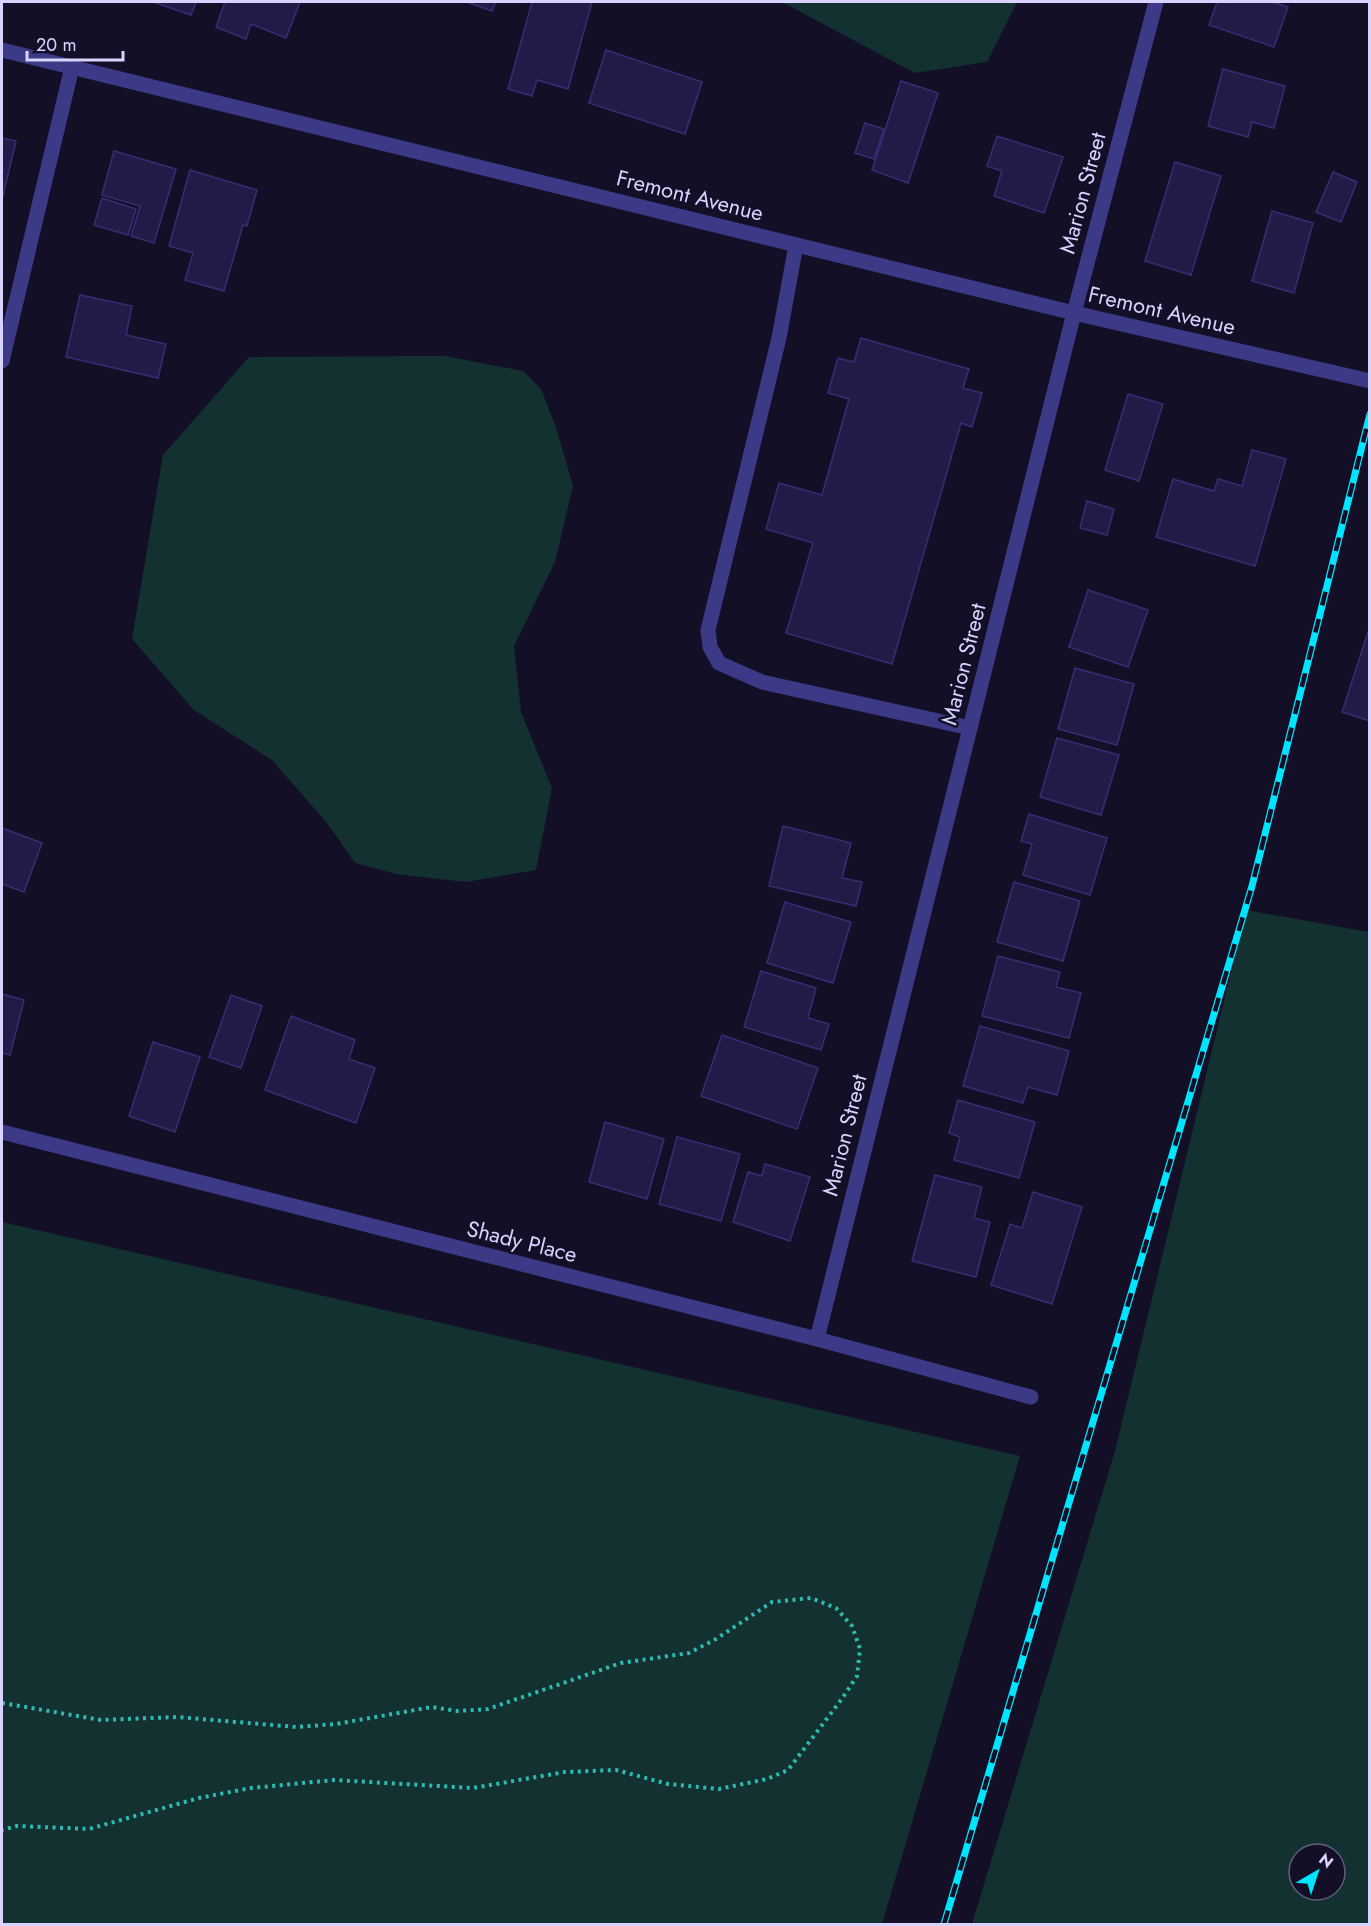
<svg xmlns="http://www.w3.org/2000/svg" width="1371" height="1926" font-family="Jost,sans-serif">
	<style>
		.green { fill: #123130; fill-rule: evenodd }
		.building { fill: #241a48; stroke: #3a2c74; stroke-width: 1.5 }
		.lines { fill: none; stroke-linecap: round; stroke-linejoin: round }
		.path { stroke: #2dbbb2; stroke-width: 4; stroke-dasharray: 3 4.5; stroke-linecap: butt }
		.lane { stroke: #3c3987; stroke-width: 15 }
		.street { stroke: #3c3987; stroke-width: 15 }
		.rail-casing { stroke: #00e5ff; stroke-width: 7 }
		.rail { stroke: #130f27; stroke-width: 4.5; stroke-dasharray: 14; stroke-linecap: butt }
		.labels { text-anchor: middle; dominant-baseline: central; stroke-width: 5; stroke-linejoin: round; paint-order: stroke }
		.street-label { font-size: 22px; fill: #d9d4ff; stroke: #130f27 }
	</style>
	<rect width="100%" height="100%" fill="#130f27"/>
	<g class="green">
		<path d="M782,2H1017L987,62L915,73Z"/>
		<path d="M445,356L523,371L541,389L556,427L573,486L555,562L514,646L521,712L552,788L536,870L466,882L396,874L355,863L327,823L272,760L194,710L132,639L163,455L249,357Z"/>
		<path d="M1246,910L1369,932V1924H972L1115,1451ZM1299,1854H1335V1890H1299Z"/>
		<path d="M2,1222L1020,1456L882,1924H2Z"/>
	</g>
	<g class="building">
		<path d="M153,2H196L191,15Z"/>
		<path d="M225,2H300L286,38L251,24L246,39L216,27Z"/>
		<path d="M467,2H496L492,11Z"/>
		<path d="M532,2H592L568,89L537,80L532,96L508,89Z"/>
		<path d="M1217,2H1273L1288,7L1274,47L1209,25Z"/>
		<path d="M606,50L702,82L685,134L589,103Z"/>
		<path d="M1223,69L1285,86L1274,128L1252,122L1248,137L1208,126Z"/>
		<path d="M901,81L938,93L908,183L872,170Z"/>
		<path d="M865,123L884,129L874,159L855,153Z"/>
		<path d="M997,136L1063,157L1044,213L994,196L1002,171L987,166Z"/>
		<path d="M2,138L16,141L2,200Z"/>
		<path d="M114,151L176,169L154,243L131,236L140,206L102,195Z"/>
		<path d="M1175,162L1221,176L1191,275L1145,261Z"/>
		<path d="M190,170L257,190L247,226L243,225L224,291L185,280L193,253L169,246Z"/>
		<path d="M1333,172L1357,182L1341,222L1316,212Z"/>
		<path d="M102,198L136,209L128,235L94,225Z"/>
		<path d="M1272,211L1313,223L1294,293L1252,281Z"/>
		<path d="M80,295L132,306L126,335L166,344L158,378L66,357Z"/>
		<path d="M861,338L969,369L963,388L982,393L972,427L961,423L892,664L786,633L813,543L766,529L779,483L822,495L849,399L828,393L838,358L854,362Z"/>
		<path d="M1128,394L1163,404L1139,481L1105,470Z"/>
		<path d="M1252,450L1286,459L1255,566L1156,537L1173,479L1214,491L1218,479L1242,486Z"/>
		<path d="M1087,501L1114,509L1107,535L1080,528Z"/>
		<path d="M1088,590L1148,610L1128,667L1069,647Z"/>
		<path d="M1370,626V721L1342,712Z"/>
		<path d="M1075,668L1134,684L1117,745L1058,729Z"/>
		<path d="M1057,738L1119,755L1101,815L1040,797Z"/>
		<path d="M1029,814L1107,838L1090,895L1023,875L1032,844L1021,841Z"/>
		<path d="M783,826L851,843L842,878L862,882L856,906L769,886Z"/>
		<path d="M2,828L42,843L24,892L2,884Z"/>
		<path d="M1014,882L1080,901L1063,961L997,942Z"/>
		<path d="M785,902L851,922L833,983L767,963Z"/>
		<path d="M998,956L1060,972L1056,987L1081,993L1069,1038L982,1016Z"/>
		<path d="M761,971L816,988L808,1018L829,1024L821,1050L744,1027Z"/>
		<path d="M2,994L24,1000L10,1055L2,1053Z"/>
		<path d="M231,995L262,1006L241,1068L209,1057Z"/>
		<path d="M291,1016L355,1040L349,1059L375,1068L356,1123L265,1090Z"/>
		<path d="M980,1026L1069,1051L1057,1095L1028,1087L1023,1103L963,1086Z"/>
		<path d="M722,1035L818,1068L797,1129L701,1096Z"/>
		<path d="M153,1042L200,1057L175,1132L129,1116Z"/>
		<path d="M958,1100L1035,1122L1019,1178L954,1160L960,1137L949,1133Z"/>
		<path d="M605,1122L664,1139L647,1199L589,1182Z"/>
		<path d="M677,1137L740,1154L721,1221L659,1204Z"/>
		<path d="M765,1164L810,1177L790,1241L733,1222L748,1172L762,1176Z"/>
		<path d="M935,1175L982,1187L974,1218L990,1222L976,1277L912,1261Z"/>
		<path d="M1033,1192L1082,1207L1052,1304L991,1285L1010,1224L1022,1228Z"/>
	</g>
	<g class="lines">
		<path class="path" d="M2,1703L101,1720L177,1717L297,1727L336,1724L432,1707L457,1711L488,1709L621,1663L689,1653L716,1639L772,1602L811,1598L836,1608L852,1626L860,1649L857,1676L841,1700L788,1770L767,1779L719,1789L668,1784L616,1770L565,1772L473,1788L334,1780L251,1788L199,1798L89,1829L17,1826L2,1830"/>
		<path class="lane" d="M796,245L779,338L708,630L710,647L719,663L762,682L970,728"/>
		<g class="street">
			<path d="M2,50L1074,313L1370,381"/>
			<path d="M2,361L72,67"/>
			<path d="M2,1132L817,1339L1031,1397"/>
			<path d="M817,1339L1074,313L1156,2"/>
		</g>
		<defs>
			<path id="rail" d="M944,1924L1252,886L1370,414"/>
		</defs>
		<use href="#rail" class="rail-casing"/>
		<use href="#rail" class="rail"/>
	</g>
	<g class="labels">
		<g class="street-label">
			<text transform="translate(1082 193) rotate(-75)">Marion Street</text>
			<text transform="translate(690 195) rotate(14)">Fremont Avenue</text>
			<text transform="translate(1162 310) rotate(13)">Fremont Avenue</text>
			<text transform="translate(963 664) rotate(-76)">Marion Street</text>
			<text transform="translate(844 1135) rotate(-76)">Marion Street</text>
			<text transform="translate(522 1241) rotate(14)">Shady Place</text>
		</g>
	</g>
	<rect width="1371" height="1926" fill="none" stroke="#d9d4ff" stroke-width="6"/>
	<g transform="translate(1317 1872) rotate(39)"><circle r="28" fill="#130f27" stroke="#625e7d" stroke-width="1.5"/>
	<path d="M0-4.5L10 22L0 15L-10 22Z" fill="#00e5ff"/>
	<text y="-9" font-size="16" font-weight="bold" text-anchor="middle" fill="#d9d4ff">N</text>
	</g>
	<path d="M27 51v9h96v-9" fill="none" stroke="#d9d4ff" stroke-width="3"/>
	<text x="36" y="51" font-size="18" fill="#d9d4ff" stroke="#130f27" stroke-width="4.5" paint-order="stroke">20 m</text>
</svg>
